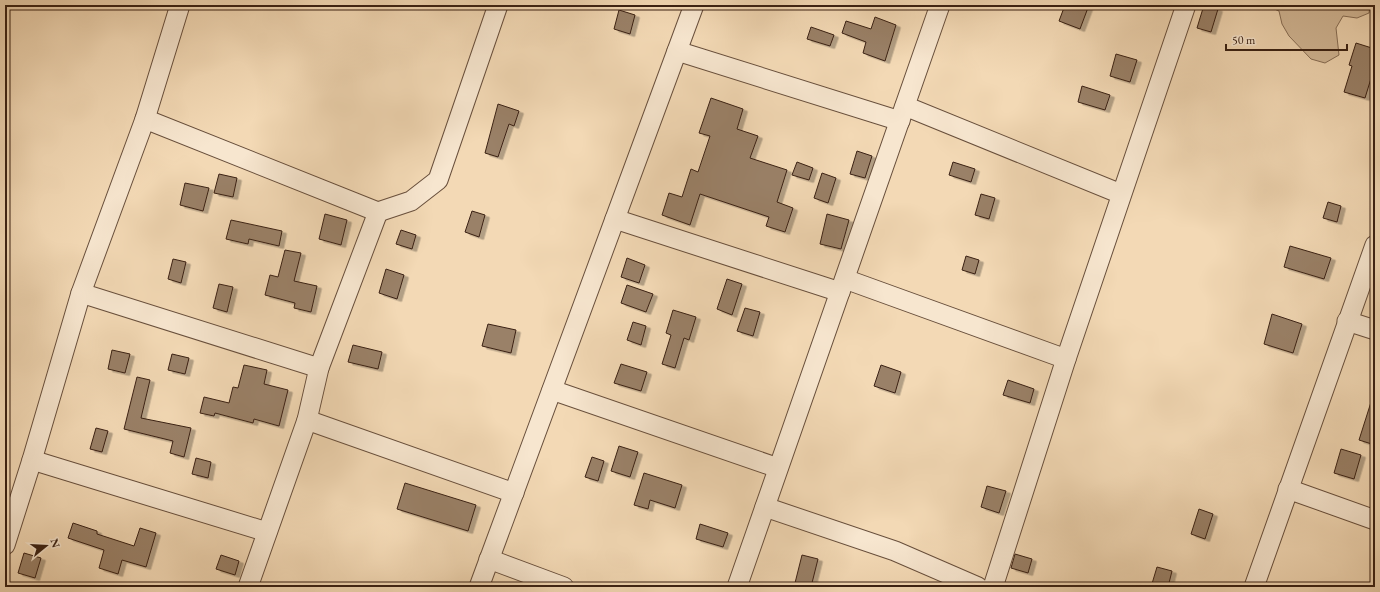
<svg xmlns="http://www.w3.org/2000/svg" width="1380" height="592" font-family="'EB Garamond',serif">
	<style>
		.green { fill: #d4ba99; stroke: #876e56 }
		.building { fill: #9a8167; stroke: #3a2113; filter: url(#shadow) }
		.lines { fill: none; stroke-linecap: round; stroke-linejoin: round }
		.minor-casing { stroke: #684f3c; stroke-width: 21 }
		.minor { stroke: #f7e6cf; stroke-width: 19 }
	</style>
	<defs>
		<filter id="shadow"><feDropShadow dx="4.5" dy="2.5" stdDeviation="0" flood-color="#0004"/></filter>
	</defs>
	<rect width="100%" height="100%" fill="#f3d9b5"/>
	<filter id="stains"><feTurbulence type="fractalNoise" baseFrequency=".005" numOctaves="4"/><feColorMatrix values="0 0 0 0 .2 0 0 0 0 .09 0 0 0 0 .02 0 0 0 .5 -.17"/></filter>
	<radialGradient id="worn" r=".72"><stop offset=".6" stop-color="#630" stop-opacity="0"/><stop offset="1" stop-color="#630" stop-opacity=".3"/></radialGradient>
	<path class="green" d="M1236,5H1370L1369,13L1357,18L1343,16L1336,28L1339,55L1325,63L1311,59L1289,36L1282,24L1279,11L1265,5L1251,6Z"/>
	<g class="building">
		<path d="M1065,5H1089L1080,29L1059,21Z"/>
		<path d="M1204,5L1218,9L1211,32L1197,28Z"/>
		<path d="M619,10L635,15L630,34L614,29Z"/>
		<path d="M875,17L896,25L885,61L863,53L866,42L842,33L846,21L871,29Z"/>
		<path d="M811,27L834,35L830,46L807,39Z"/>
		<path d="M1356,43L1375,49V73L1373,72L1365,98L1344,92L1352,66L1349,65Z"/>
		<path d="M1116,54L1137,60L1130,82L1110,76Z"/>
		<path d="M1082,86L1110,95L1105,110L1078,102Z"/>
		<path d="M711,98L743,109L737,129L758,136L750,158L787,170L777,202L793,208L785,232L766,226L769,217L700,194L690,225L662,215L669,193L682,197L691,169L698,172L710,136L699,133Z"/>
		<path d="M498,104L519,111L514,126L509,124L498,157L485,153Z"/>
		<path d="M857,151L872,156L865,178L850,174Z"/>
		<path d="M797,162L813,168L809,180L792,175Z"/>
		<path d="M953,162L975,169L971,182L949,175Z"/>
		<path d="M822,173L836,178L828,203L814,198Z"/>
		<path d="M219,174L237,178L233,197L214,193Z"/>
		<path d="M185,183L209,188L203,211L180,205Z"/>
		<path d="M981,194L995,198L989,219L975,215Z"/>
		<path d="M1328,202L1341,206L1337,222L1323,218Z"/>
		<path d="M472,211L485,215L479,237L465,232Z"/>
		<path d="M325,214L347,220L341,245L319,239Z"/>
		<path d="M827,214L849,220L841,249L820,244Z"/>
		<path d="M231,220L282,231L279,246L249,239L248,244L226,239Z"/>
		<path d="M401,230L416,235L412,249L396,244Z"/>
		<path d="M1290,246L1331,258L1324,279L1284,267Z"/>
		<path d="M285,250L301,253L294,281L317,286L311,312L294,308L295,303L265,295L270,275L278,277Z"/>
		<path d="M966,256L979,260L975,274L962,270Z"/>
		<path d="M627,258L645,265L639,283L621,277Z"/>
		<path d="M173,259L186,262L181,283L168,279Z"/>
		<path d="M386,269L404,275L397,299L379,293Z"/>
		<path d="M727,279L742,284L732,315L717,309Z"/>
		<path d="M219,284L233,287L227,312L213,308Z"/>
		<path d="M627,285L653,294L646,312L621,303Z"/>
		<path d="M745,308L760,312L753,336L737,331Z"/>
		<path d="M673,310L696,317L689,340L684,338L675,368L662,364L671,335L666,333Z"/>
		<path d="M1272,314L1302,324L1293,353L1264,344Z"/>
		<path d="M633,322L646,326L641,345L627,340Z"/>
		<path d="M488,324L516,330L511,353L482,346Z"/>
		<path d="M353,345L382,352L378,369L348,362Z"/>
		<path d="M112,350L130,354L125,373L108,369Z"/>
		<path d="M172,354L189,358L185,374L168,370Z"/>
		<path d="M621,364L647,372L641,391L614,383Z"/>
		<path d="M244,365L267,370L264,384L288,390L279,426L254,419L253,423L215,413L214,416L200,413L204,397L229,403L233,387L238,388Z"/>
		<path d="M881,365L901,372L895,393L874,386Z"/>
		<path d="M137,377L150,380L141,418L191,428L184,457L170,453L173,441L124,429Z"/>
		<path d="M1008,380L1034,389L1030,403L1003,395Z"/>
		<path d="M1372,399H1375V445L1359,440Z"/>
		<path d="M96,428L108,431L102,452L90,449Z"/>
		<path d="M619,446L638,452L630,477L611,471Z"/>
		<path d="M1341,449L1361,455L1354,479L1334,473Z"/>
		<path d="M592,457L604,461L598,481L585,477Z"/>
		<path d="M196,458L211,462L208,478L192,474Z"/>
		<path d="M644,473L682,485L675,508L650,500L648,509L634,505Z"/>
		<path d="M405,483L476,505L468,531L397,509Z"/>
		<path d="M987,486L1006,491L999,513L981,507Z"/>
		<path d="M1199,509L1213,514L1205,539L1191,534Z"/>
		<path d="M73,523L97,531V534L134,546L140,528L156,533L146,567L122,560L118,574L99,568L104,550L68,538Z"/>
		<path d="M700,524L728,533L723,547L696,539Z"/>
		<path d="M24,553L41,558L35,578L18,573Z"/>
		<path d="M1015,554L1032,559L1028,573L1011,568Z"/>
		<path d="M221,555L239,561L235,575L216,569Z"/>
		<path d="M802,555L818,559L811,587H794Z"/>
		<path d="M1157,567L1172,571L1168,587H1151Z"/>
	</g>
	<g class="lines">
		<defs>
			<g id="minor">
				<path d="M677,51L900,121"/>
				<path d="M905,106L1121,194"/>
				<path d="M145,119L378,212L411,201L438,180L498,5"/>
				<path d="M615,219L840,292"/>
				<path d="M845,279L1066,359"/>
				<path d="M81,293L319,368"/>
				<path d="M1347,321L1375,330"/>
				<path d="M552,390L778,468"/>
				<path d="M307,420L514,493"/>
				<path d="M32,460L267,532"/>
				<path d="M1288,489L1375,520"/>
				<path d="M765,507L895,551L978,587"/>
				<path d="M5,545L32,460L81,293L145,119L180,5"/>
				<path d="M489,559L564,587"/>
				<path d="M248,587L307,420L319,368L378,212"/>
				<path d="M479,587L694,5"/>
				<path d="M737,587L940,5"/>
				<path d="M993,587L1066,359L1186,5"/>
				<path d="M1254,587L1375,245"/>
			</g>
		</defs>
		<use href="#minor" class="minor-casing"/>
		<use href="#minor" class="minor"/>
	</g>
	<rect width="1380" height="592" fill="none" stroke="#f3d9b5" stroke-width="20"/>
	<rect x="6" y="6" width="1368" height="580" fill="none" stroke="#3a2113" stroke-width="2"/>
	<rect x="10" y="10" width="1360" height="572" fill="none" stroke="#3a2113"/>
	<g transform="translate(46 546) rotate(72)" stroke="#f7e6cf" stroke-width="3" paint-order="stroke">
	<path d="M0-3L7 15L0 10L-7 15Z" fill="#3a2113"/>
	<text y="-6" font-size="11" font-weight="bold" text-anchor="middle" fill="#3a2113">N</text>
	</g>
	<path d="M1226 44v6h121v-6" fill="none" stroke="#3a2113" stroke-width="2"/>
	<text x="1232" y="44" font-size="12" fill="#3a2113" stroke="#f7e6cf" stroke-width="3" paint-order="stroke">50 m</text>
	<rect width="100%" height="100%" filter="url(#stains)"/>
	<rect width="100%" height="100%" fill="url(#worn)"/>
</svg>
